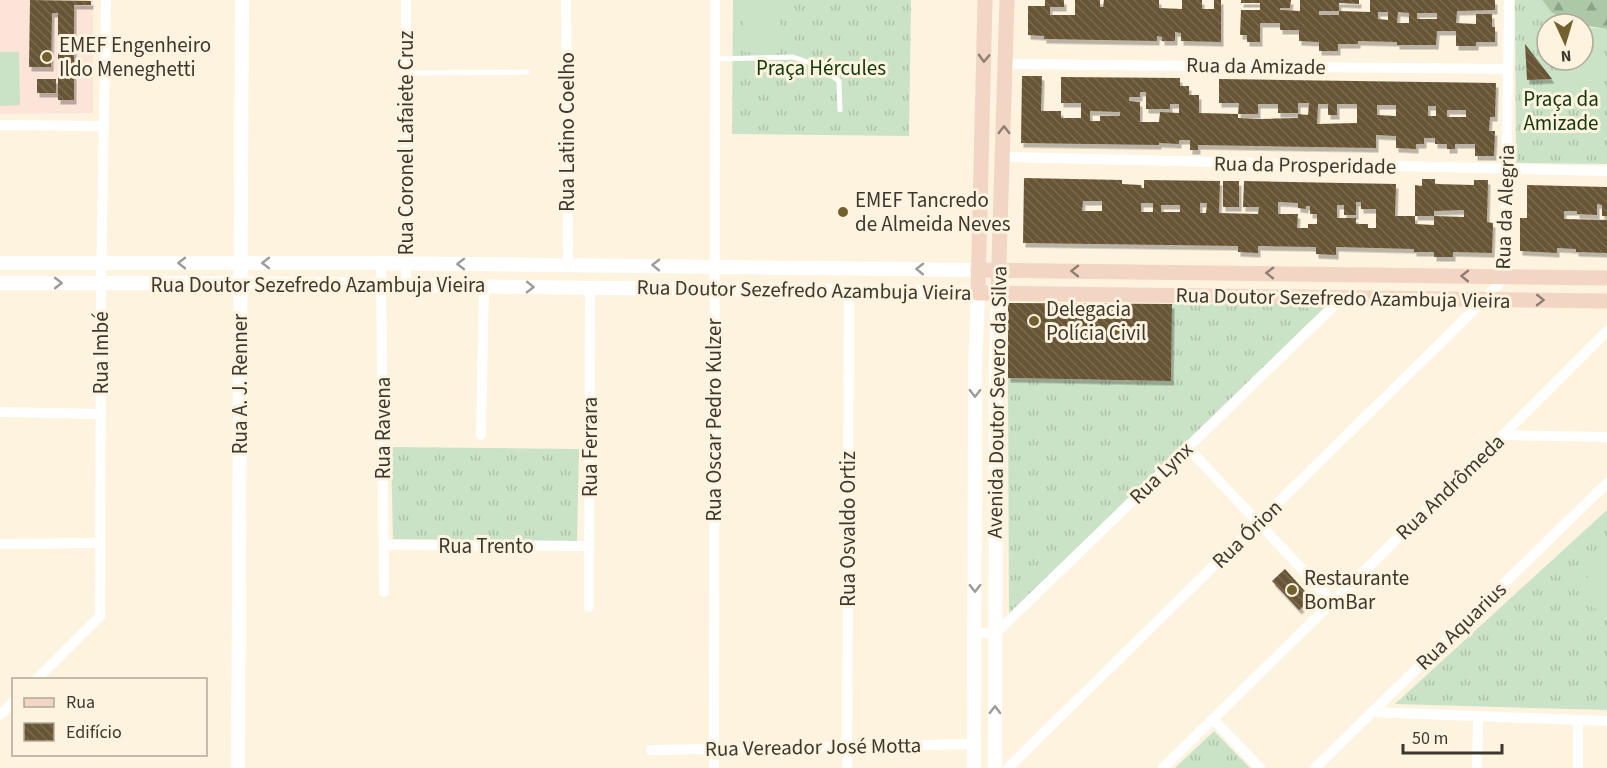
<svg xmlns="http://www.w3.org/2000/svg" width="1607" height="768" font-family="'Source Sans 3',sans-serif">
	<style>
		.education { fill: #fce4d9 }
		.grass { fill: url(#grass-tufts) }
		.forest { fill: url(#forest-firs) }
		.pitch { fill: #cae2c6 }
		.building { fill: url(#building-back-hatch); fill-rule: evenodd; filter: url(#shadow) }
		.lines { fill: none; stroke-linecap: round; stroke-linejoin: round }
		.service { stroke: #fff; stroke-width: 5 }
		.minor { stroke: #fff; stroke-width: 10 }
		.tertiary { stroke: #fff; stroke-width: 14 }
		.secondary { stroke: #f3d5c4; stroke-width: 15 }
		.oneway { stroke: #8e7f73 }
		.oneway2 { stroke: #9e9c98 }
		.poi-dot { fill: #72602e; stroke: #fdf3df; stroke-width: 2 }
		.labels { text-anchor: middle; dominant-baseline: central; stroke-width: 6; stroke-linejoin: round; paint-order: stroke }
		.poi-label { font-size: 21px; fill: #3c3830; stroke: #fdf3df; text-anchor: start }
		.street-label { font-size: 21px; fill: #3c3830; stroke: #fdf3df }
		.park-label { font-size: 21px; fill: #11370a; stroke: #fdf3df }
	</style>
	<defs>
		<pattern id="grass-tufts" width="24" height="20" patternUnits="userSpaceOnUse" patternTransform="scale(1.5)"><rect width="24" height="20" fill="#cae2c6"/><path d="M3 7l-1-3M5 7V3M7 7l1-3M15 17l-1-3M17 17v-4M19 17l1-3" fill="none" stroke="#aec3aa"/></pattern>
		<pattern id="forest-firs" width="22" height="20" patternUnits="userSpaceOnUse" patternTransform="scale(1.5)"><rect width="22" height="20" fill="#acc8a7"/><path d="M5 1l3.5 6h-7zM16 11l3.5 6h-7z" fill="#8da388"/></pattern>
		<pattern id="building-back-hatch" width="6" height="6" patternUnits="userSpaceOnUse" patternTransform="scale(1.5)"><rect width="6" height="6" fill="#675534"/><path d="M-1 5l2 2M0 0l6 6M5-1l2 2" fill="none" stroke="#7a6b50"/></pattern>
		<filter id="shadow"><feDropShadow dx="2.5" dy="4.5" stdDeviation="0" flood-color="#0004"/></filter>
	</defs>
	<rect width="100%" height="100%" fill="#fdf3df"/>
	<path class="education" d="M0,0H93V113L0,114Z"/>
	<g class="grass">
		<path d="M733,0H911L909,136L732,134Z"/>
		<path d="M1515,0H1542L1552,13L1574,24H1547V60H1583V27L1607,29V164L1516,163Z"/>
		<path d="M1172,304H1328L1009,614L1008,378L1171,381Z"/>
		<path d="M391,447L579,449L577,541L393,539Z"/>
		<path d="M1607,510V710L1395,704Z"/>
		<path d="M1214,731L1250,768H1175Z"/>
	</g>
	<path class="forest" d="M1542,0H1607V29L1574,24L1552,13Z"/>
	<g class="pitch">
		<path d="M744,0H780V53L744,52Z"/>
		<path d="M1583,36H1601L1600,96H1564V60H1583Z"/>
		<path d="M0,52H19L20,105L0,106Z"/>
		<path d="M1606,545L1607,546V615L1576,598Z"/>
	</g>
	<g class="building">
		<path d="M30,0L91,1V5H74V100H58V13H52L51,67H29Z"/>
		<path d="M1045,0H1064V7H1050V15H1075V0H1100V7H1103L1104,0H1159V8L1182,9V0H1202V9H1214V0H1221V42L1181,41V33L1175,32V41H1162V37L1157,36V41L1044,39V36L1028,35V6H1045Z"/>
		<path d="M1241,0H1291L1290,8H1280V10L1300,11V0H1359V4L1339,3V11L1370,12V0H1495V10L1457,11L1456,23L1476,24V14H1492V27H1495V42H1476V46H1456V31H1437L1436,45H1397V42L1358,41V44H1338V51H1319V42L1299,41V30H1280V23H1260V42H1247V35H1240L1241,10H1260V3H1241ZM1319,11H1339V15H1319ZM1378,12H1388V20L1378,19ZM1398,12L1409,13V23H1397ZM1417,13H1437V19H1417Z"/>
		<path d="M1525,44L1552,79L1527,80Z"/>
		<path d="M1022,76H1042L1041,111H1061V118H1081V103H1061V77L1180,78V86H1189V95H1199V113L1238,114V118L1258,119L1298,118V114L1308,115L1309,103H1298V113H1278V104H1258V114H1238L1239,103H1219V79L1496,83L1495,117H1490L1489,131H1495L1494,156H1475V144H1455V149H1447V144H1435V138H1424V144H1416V149L1396,148V136L1376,135V148L1198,145V150H1190V140H1179V144L1159,143V145L1021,143ZM1140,92H1146V109H1170V104H1179V113L1160,112L1159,122H1140V102L1129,101V97H1140ZM1318,104H1328V115H1337V104H1357V123L1317,124ZM1377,105H1396V116L1377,115ZM1428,106H1436V116H1428ZM1447,110H1466V117H1447ZM1090,111L1120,112V116H1100V121H1090Z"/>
		<rect x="37" y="79" width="19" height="14"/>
		<path d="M1024,178L1122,180V184L1141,185L1142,188H1144V180L1220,181L1219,213L1258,214L1259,207H1243L1244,181L1396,184L1395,216H1415V224L1434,225V216L1464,217V210L1434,211V216H1415V185L1422,186V179H1435V184L1474,185V180H1488L1487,222L1493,223L1492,253L1453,252V257H1434V252H1414V249L1336,247V255L1316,254V247L1258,246V253L1238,252V246L1023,243ZM1083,201H1102V211H1082ZM1278,202L1298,203V208L1306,209V206H1310V214H1317V224H1308V228H1297L1298,214H1278ZM1356,202H1361V209H1376V228H1368V224H1356V218H1337V205H1344V215H1356ZM1141,203H1153V212H1141ZM1200,203H1207L1206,213H1200ZM1161,205H1180V212H1161Z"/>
		<rect x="1223" y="181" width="16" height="26"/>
		<path d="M1527,185L1607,187V216H1602V205L1597,204V215L1577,214V211H1564V219L1607,220V253L1576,252V249L1557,248V253L1520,251V218H1527Z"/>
		<path d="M1008,303L1172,304L1171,381L1008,378Z"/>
		<path d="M1285,569L1312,599L1299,610L1272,581Z"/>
	</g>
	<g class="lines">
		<g class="service">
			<path d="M715,59L793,57L819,66L839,81L840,110"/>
			<path d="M406,73L527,72"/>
		</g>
		<g class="minor">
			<path d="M566,0L568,265"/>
			<path d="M1004,64L1508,69"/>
			<path d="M0,125L104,126"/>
			<path d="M1004,157L1607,171"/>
			<path d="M381,263L384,592"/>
			<path d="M406,285V0"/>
			<path d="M0,412L101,414"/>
			<path d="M481,435L484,286"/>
			<path d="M1503,435L1607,437"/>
			<path d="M1187,447L1333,602"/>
			<path d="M0,544L100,543"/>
			<path d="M384,545L589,546"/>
			<path d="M589,607L590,287"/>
			<path d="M975,633H996L1342,298"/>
			<path d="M36,680L100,616L101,283L106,0"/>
			<path d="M1372,712L1607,721"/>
			<path d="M0,715L14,701"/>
			<path d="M1213,719L1260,768"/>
			<path d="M651,750L974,744"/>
			<path d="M714,768L715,0"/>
			<path d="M847,768L849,291"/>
			<path d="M1008,768L1480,304L1505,277L1509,0"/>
			<path d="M1163,768L1503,435L1607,331"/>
			<path d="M1315,768L1607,483"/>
			<path d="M1477,768L1478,717"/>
			<path d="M1578,768V720"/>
		</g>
		<g class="tertiary">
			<path d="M0,263H381L978,270"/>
			<path d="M0,283H240L978,293L975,368L974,768"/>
			<path d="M238,768L242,0"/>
			<path d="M995,768L996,367L998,293"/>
		</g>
		<g class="secondary">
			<path d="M985,0L978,293L1607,301"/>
			<path d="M978,270L1607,278"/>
			<path d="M998,293L1007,0"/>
		</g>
	</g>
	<defs><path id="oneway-chevron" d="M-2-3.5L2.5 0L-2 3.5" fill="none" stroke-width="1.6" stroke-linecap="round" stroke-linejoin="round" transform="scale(1.5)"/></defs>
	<g class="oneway">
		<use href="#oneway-chevron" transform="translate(984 58) rotate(92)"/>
		<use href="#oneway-chevron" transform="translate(1004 130) rotate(-90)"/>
		<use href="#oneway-chevron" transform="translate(1075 271) rotate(-179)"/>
		<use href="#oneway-chevron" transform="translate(1270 273) rotate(-179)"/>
		<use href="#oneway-chevron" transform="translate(1465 276) rotate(-179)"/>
		<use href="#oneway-chevron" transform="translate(1540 300) rotate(1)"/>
	</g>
	<g class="oneway2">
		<use href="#oneway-chevron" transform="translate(182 263) rotate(180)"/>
		<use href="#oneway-chevron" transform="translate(266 263) rotate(-180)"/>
		<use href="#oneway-chevron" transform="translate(461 264) rotate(-180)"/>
		<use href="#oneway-chevron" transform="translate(656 265) rotate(-179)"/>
		<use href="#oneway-chevron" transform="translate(920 269) rotate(-179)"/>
		<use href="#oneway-chevron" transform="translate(58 283)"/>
		<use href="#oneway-chevron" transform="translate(530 287) rotate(1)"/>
		<use href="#oneway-chevron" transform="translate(975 393) rotate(90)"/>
		<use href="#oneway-chevron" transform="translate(975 588) rotate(90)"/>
		<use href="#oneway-chevron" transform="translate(995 710) rotate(-89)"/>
	</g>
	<g class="poi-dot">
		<circle cx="47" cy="57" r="6"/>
		<circle cx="843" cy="212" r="6"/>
		<circle cx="1034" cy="321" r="6"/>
		<circle cx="1292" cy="590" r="6"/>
	</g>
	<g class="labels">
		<g class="poi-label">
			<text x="59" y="45">EMEF Engenheiro<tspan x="59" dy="24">Ildo Meneghetti</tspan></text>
			<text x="855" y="200">EMEF Tancredo<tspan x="855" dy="24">de Almeida Neves</tspan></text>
			<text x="1046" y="309">Delegacia<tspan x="1046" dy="24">Polícia Civil</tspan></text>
			<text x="1304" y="578">Restaurante<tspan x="1304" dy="24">BomBar</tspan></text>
		</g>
		<g class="street-label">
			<text transform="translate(1256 66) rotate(1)">Rua da Amizade</text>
			<text transform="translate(567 132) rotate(-90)">Rua Latino Coelho</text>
			<text transform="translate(406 143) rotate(-90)">Rua Coronel Lafaiete Cruz</text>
			<text transform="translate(1305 165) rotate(1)">Rua da Prosperidade</text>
			<text transform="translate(1505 207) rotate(-88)">Rua da Alegria</text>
			<text x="318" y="285">Rua Doutor Sezefredo Azambuja Vieira</text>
			<text transform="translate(804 290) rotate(1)">Rua Doutor Sezefredo Azambuja Vieira</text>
			<text transform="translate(1343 298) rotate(1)">Rua Doutor Sezefredo Azambuja Vieira</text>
			<text transform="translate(101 353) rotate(-90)">Rua Imbé</text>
			<text transform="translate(240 384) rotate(-90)">Rua A. J. Renner</text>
			<text transform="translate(997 402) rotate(-89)">Avenida Doutor Severo da Silva</text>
			<text transform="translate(714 420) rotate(-90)">Rua Oscar Pedro Kulzer</text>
			<text transform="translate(383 428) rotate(-90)">Rua Ravena</text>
			<text transform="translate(590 447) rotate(-90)">Rua Ferrara</text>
			<text transform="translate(1161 473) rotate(-44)">Rua Lynx</text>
			<text transform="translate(1450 487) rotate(-44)">Rua Andrômeda</text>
			<text transform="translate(848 529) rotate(-90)">Rua Osvaldo Ortiz</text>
			<text transform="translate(1247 534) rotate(-44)">Rua Órion</text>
			<text x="486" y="546">Rua Trento</text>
			<text transform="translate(1461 626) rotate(-44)">Rua Aquarius</text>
			<text transform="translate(813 747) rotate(-1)">Rua Vereador José Motta</text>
		</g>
		<g class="park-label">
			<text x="821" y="68">Praça Hércules</text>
			<text x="1561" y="99">Praça da<tspan x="1561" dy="24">Amizade</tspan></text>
		</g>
	</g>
	<rect x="12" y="678" width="195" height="78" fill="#fdf3df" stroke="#b0a899" stroke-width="1.5"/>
	<rect x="24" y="698" width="30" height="9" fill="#f3d5c4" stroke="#b0a899" stroke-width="1.5"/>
	<text x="66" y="708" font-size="18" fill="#3c3830">Rua</text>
	<rect x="24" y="723" width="30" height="18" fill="url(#building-back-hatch)" stroke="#b0a899" stroke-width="1.5"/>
	<text x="66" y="738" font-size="18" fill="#3c3830">Edifício</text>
	<g transform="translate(1565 42) rotate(176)"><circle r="28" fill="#fdf3df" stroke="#b0a899" stroke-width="1.5"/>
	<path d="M0-4.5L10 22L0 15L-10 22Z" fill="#72602e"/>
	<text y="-9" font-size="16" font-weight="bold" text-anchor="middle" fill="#3c3830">N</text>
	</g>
	<path d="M1403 744v9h99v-9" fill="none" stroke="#3c3830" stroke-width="3"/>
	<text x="1412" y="744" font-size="18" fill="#3c3830" stroke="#fdf3df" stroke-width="4.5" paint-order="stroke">50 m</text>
</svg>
